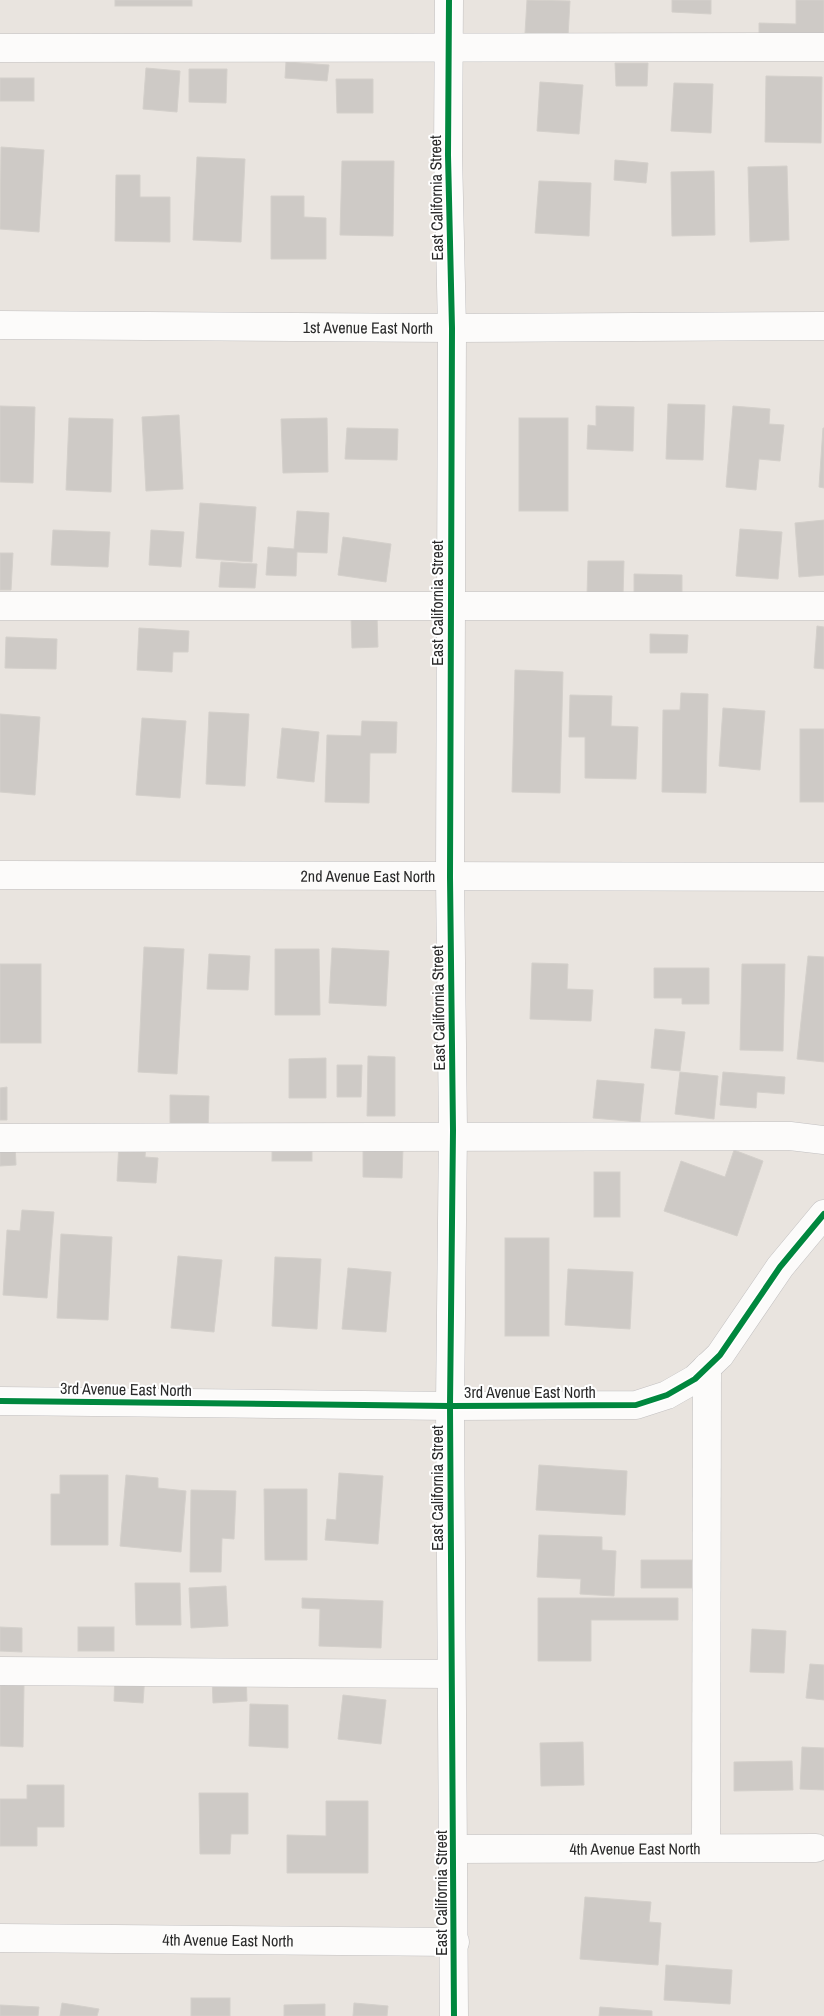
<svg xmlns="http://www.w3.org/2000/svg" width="824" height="2016" font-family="'Archivo Narrow',sans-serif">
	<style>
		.building { fill: #cecac6; stroke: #d4d0cb }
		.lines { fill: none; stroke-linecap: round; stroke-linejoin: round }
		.minor-casing { stroke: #c2c0c1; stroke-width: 29 }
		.minor { stroke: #fcfbfa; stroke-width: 28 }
		.cycleway-casing { stroke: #fff; stroke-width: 9 }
		.cycleway { stroke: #00873e; stroke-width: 6 }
		.labels { text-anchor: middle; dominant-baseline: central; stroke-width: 4; stroke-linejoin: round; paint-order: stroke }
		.street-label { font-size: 16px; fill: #2a2a2a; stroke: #fff }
	</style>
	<rect width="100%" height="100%" fill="#e9e4df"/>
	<g class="building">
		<rect x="115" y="0" width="77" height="6"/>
		<path d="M527,0L570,1L568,36L525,33Z"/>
		<path d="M672,0H711V14L672,12Z"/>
		<path d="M796,0H824V39L759,37V23L796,24Z"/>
		<path d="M286,62L329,65L327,81L285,78Z"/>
		<path d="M615,63H648L647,86H616Z"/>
		<path d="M146,68L180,71L177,112L143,109Z"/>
		<path d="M189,69H227L226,103L189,102Z"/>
		<path d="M766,76L822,77L821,143L765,142Z"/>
		<rect x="0" y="78" width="34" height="23"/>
		<path d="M336,79H373V113H337Z"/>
		<path d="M540,82L583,85L579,134L537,131Z"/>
		<path d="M674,83L713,84L711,133L671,131Z"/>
		<path d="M1,147L44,150L39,232L0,229Z"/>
		<path d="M197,157L245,159L241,242L193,240Z"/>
		<path d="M615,160L648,163L646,183L614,180Z"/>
		<path d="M342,161H394L393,236L340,235Z"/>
		<path d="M787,166L789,240L750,242L748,167Z"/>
		<path d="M714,171L715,235L672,236L671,172Z"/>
		<path d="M116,175H140V197H170V242L115,241Z"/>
		<path d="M539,181L591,183L589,236L535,233Z"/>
		<path d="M271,196H304V217L326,218V259H271Z"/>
		<path d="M668,404L705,405L703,460L666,459Z"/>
		<path d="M0,406L35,407L33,483L0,482Z"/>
		<path d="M596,406L634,407L633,451L587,449L588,425L596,426Z"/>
		<path d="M733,406L770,409L769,424L784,425L780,461L759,459L756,490L726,487Z"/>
		<path d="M179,415L183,489L146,491L142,417Z"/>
		<path d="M69,418L113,419L111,492L66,490Z"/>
		<path d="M327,418L328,472L283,473L281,419Z"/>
		<rect x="519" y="418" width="49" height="93"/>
		<path d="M347,428L398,429L397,460L345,459Z"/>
		<path d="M823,428H824V488L819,487Z"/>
		<path d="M200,503L256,507L252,562L196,558Z"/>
		<path d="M297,511L329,513L327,553L297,552L296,576L266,575L268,547L294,549Z"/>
		<path d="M824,520V575L799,577L795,523Z"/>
		<path d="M740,529L782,532L778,579L736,576Z"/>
		<path d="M53,530L110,532L108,567L51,565Z"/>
		<path d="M151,530L184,532L181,567L149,565Z"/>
		<path d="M343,537L391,544L386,582L338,575Z"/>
		<path d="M0,553H13L11,590H0Z"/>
		<path d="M588,561H624L623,596L587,595Z"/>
		<path d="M221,562L257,564L255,588L219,587Z"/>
		<path d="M634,574L682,575V597L634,596Z"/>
		<path d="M377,616L378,647L352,648L351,617Z"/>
		<path d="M817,626L824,627V669L814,668Z"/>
		<path d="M139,628L189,631L188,652H173L172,672L137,670Z"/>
		<path d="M650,634L688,635L687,653H650Z"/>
		<path d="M6,637L57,639L56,669L5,668Z"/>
		<path d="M515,670L563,672L560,793L512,792Z"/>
		<path d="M681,693L708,694L706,793L662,792L663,710H680Z"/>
		<path d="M570,695L612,696L611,726L638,727L636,779L585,778V737H569Z"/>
		<path d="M723,708L765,711L760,770L719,766Z"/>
		<path d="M209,712L249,714L245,786L206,784Z"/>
		<path d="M0,714L40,717L35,795L0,792Z"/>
		<path d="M142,718L186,721L180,798L136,795Z"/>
		<path d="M362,721L397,722L396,753H370L369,803L325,802L327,735L361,736Z"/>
		<path d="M282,728L319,732L314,782L277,778Z"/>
		<rect x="800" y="729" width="24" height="73"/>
		<path d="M144,947L184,949L177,1074L138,1072Z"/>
		<path d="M332,948L389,951L386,1006L329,1003Z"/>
		<path d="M275,949H319L320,1015H275Z"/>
		<path d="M209,954L250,956L248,990L207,989Z"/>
		<path d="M808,956L824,957V1062L797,1059Z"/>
		<path d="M532,963L568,964L567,989L593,990L591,1021L530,1019Z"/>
		<rect x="0" y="964" width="41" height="79"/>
		<path d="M742,964H785L783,1051L740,1050Z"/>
		<path d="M654,968H709V1004H682V998H654Z"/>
		<path d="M655,1029L685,1032L680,1071L651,1068Z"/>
		<path d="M368,1056L395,1057V1116H367Z"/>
		<path d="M326,1058V1098H289V1059Z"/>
		<path d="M337,1065H362L361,1097H337Z"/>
		<path d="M680,1072L718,1076L714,1119L675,1114Z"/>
		<path d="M723,1072L785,1077L784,1094L757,1092L756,1108L720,1105Z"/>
		<path d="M597,1080L644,1084L640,1122L593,1118Z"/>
		<path d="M7,1087V1120H0V1088Z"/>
		<path d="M170,1095L209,1096L208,1130L170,1129Z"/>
		<path d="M0,1142H15L16,1165L0,1166Z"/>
		<path d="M119,1143L146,1144L145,1157L158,1158L156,1183L117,1181Z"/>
		<rect x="272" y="1144" width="40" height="17"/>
		<path d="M363,1146L403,1147L402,1178L363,1177Z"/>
		<path d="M734,1150L763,1161L737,1236L664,1211L681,1161L725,1177Z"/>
		<rect x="594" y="1172" width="26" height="45"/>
		<path d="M22,1210L54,1212L47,1298L3,1295L7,1230L20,1231Z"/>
		<path d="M61,1234L112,1237L108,1320L57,1318Z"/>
		<rect x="505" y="1238" width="44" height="98"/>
		<path d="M178,1256L222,1260L214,1332L171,1328Z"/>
		<path d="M275,1257L321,1259L317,1329L272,1326Z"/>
		<path d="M348,1268L391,1272L386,1332L342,1329Z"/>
		<path d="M568,1269L633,1272L630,1329L565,1325Z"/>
		<path d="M539,1465L627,1471L625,1515L536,1510Z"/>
		<path d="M339,1473L383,1476L378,1544L325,1540L327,1519L336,1520Z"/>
		<path d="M60,1475H108V1545H51V1494H60Z"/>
		<path d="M126,1475L158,1478V1488L186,1491L181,1552L120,1546Z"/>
		<path d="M264,1489H307V1560H265Z"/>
		<path d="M191,1490L236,1491L234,1539L222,1538L221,1572H190Z"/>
		<path d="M539,1535L602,1537V1550L616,1551L614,1596L580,1594L581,1579L537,1577Z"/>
		<path d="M641,1560H696L697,1588H641Z"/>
		<path d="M135,1583H180L181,1625H136Z"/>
		<path d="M226,1586L228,1626L191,1628L189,1588Z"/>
		<path d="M302,1598L383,1601L381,1648L319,1646L320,1609L302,1608Z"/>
		<path d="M538,1598H678V1620H591V1661H538Z"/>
		<path d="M0,1627L22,1628V1652L0,1651Z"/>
		<rect x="78" y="1627" width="36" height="24"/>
		<path d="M752,1629L786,1631L784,1673L750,1672Z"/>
		<path d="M810,1664L824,1665V1700L806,1698Z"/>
		<path d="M115,1673L145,1674L143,1703L114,1701Z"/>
		<path d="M246,1674L247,1701L213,1703L212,1676Z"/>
		<path d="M0,1685H24L23,1747L0,1746Z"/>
		<path d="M343,1695L386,1700L381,1744L338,1739Z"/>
		<path d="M250,1704L288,1705V1748L249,1746Z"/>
		<path d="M583,1742L584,1785L541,1786L540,1743Z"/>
		<path d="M802,1747L824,1748V1790L800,1789Z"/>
		<path d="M792,1761L793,1790L734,1791V1762Z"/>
		<path d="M27,1785H64V1827H37V1846H0V1799H27Z"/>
		<path d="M199,1793H248V1834H231L230,1854H200Z"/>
		<path d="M326,1801H368V1873H287V1835L326,1836Z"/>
		<path d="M585,1897L651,1902L649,1922L661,1923L658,1965L580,1959Z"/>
		<path d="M666,1965L732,1970L730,2004L664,2000Z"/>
		<rect x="191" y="1998" width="39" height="18"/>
		<path d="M62,2003L99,2009L97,2016H60Z"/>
		<path d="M354,2003L388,2006L387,2016H353Z"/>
		<path d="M325,2004V2016H284V2005Z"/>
		<path d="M0,2005L39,2007L38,2016H0Z"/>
		<path d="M600,2007L652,2011V2016H599Z"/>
	</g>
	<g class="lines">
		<defs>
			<g id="minor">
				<path d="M449,0L448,155L452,328L450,877L453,1130L450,1406L454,2016"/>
				<path d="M0,48L824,47"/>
				<path id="s1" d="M0,325L452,328L824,326"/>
				<path d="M0,606H824"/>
				<path id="s2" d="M0,875L824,877"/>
				<path d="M0,1138L790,1136L824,1140"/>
				<path d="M0,1401L450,1406L636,1405L667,1395L695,1379L720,1355L780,1267L824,1214"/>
				<path d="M0,1671L451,1674"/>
				<path d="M706,1848L707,1367"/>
				<path id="s3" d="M455,1849L816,1848"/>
				<path id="s4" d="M0,1938L455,1942"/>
			</g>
		</defs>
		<use href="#minor" class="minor-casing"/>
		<use href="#minor" class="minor"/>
		<defs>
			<g id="cycleway">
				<path d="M449,0L448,155L452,328L450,877L453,1130L450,1406L454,2016"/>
				<path d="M0,1401L450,1406L636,1405L667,1395L695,1379L720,1355L780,1267L824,1214"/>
			</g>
		</defs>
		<use href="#cycleway" class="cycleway-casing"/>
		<use href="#cycleway" class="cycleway"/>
	</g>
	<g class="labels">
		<g class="street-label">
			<text transform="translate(436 198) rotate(-91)">East California Street</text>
			<text stroke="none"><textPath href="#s1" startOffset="368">1st Avenue East North</textPath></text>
			<text transform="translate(437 603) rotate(-90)">East California Street</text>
			<text stroke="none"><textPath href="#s2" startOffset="368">2nd Avenue East North</textPath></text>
			<text transform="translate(438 1008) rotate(-91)">East California Street</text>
			<text transform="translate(126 1389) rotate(1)">3rd Avenue East North</text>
			<text x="530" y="1392">3rd Avenue East North</text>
			<text transform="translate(437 1488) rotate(-90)">East California Street</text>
			<text stroke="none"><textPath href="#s3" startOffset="180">4th Avenue East North</textPath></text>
			<text transform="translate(441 1893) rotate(-90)">East California Street</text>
			<text stroke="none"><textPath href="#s4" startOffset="228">4th Avenue East North</textPath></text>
		</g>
	</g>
</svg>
